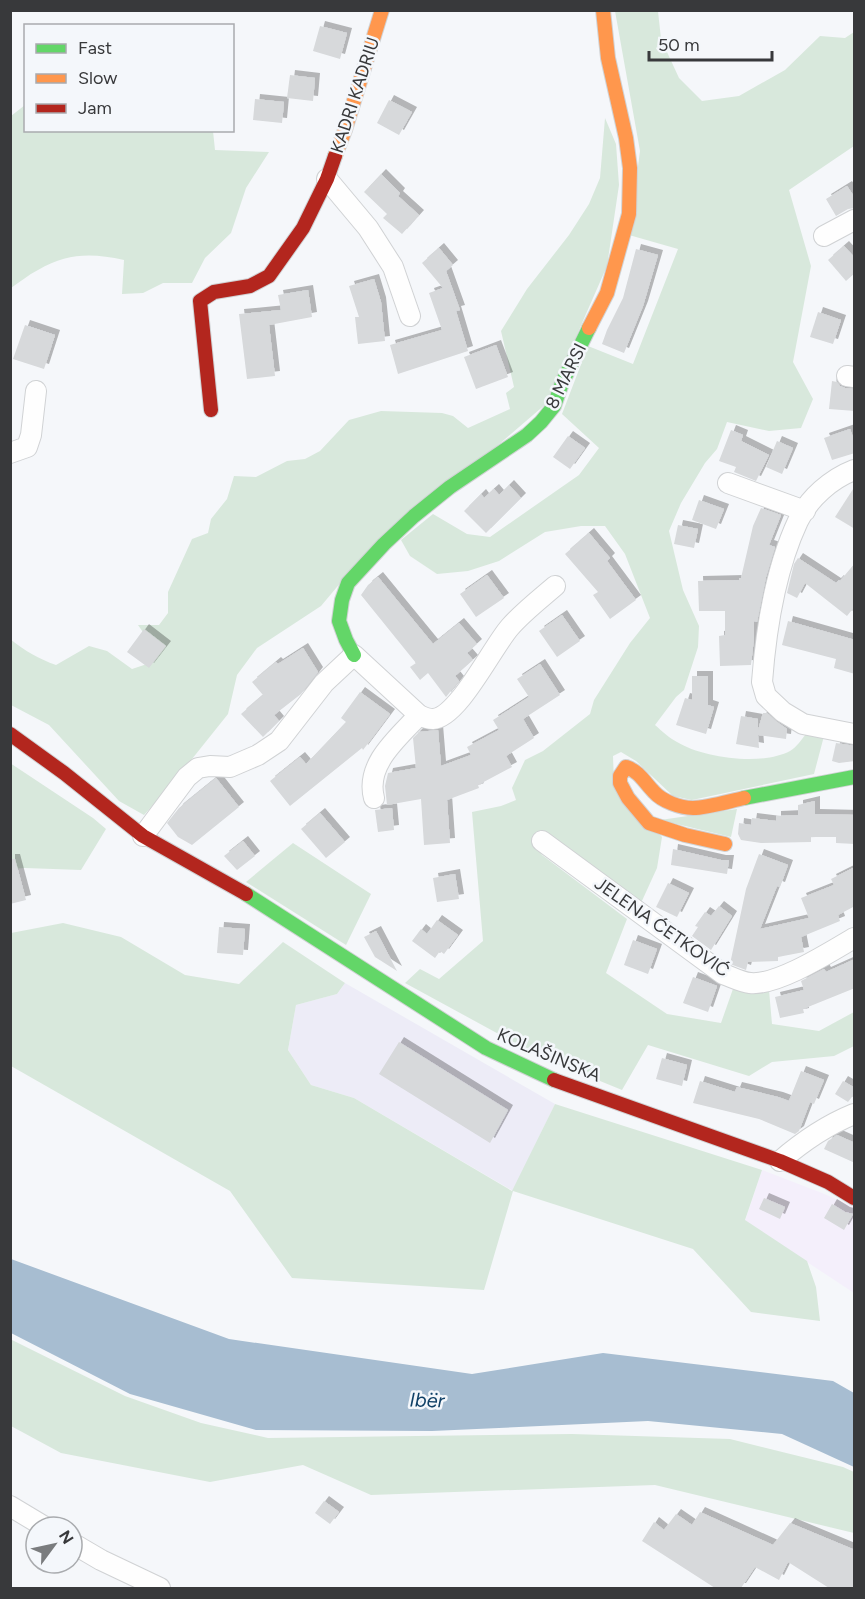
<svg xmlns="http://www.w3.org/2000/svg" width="865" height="1599" font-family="Figtree,sans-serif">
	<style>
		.commercial { fill: #f4effb }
		.industrial { fill: #edecf7 }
		.green { fill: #d8e8dc }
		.water { fill: #a7bdd1 }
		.building { fill: #d7d9db; filter: url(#shadow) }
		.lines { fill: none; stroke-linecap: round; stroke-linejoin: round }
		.street-casing { stroke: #d0d2d4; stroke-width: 22 }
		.fast-casing { stroke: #d0d2d4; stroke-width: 16 }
		.slow-casing { stroke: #d0d2d4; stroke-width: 16 }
		.jam-casing { stroke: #d0d2d4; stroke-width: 16 }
		.street { stroke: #fefefe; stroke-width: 20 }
		.fast { stroke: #63d668; stroke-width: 14 }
		.slow { stroke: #ff974d; stroke-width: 14 }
		.jam { stroke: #b3261e; stroke-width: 14 }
		.labels { text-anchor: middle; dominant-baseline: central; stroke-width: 5; stroke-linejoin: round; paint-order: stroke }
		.street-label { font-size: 18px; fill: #38393b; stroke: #f4f7fb }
		.water-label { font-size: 20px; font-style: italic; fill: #104066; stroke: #f4f7fb }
	</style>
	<defs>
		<filter id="shadow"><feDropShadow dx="5" dy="-5" stdDeviation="0" flood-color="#0004"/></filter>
	</defs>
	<rect width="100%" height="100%" fill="#f5f7fa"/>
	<path class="commercial" d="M762,1170L822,1193L854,1207V1293L745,1221Z"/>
	<path class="industrial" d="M345,983L555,1104L513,1191L354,1098L311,1085L288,1050L296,1005L337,994Z"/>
	<g class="green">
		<path d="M615,11H658L661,39L679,78L702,101L739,96L785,70L820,36L845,38L854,32V146L789,190L811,266L793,362L813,399L801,428L769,431L727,422L717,449L705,463L681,503L669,531L683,590L699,626L698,647L684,690L676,697L655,725C662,731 669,738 677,742C703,758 762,766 790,751C796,748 802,739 806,734L824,736L814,774L692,800L673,796L636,761L621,752L613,756L614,783L662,837L657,868L641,903L539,832L532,840L542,855L627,919L606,973L667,1014L721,1023L734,986L769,990L772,1024L819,1031L854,1012V1046L834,1056L772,1062L749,1076L648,1045L622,1090L539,1056L405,983L420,969L439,979L483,941L472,812L501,806L516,800L512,788L525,760L543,751L590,714L594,700L630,643L650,618L625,554L605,526H581L545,532L499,561L468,571L437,574L410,556L401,540L433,514L467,534L490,537L579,475L599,448L562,414L588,346L633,364L678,249L629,235L640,151Z"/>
		<path d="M25,105L26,130L213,131L215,150L269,152L246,188L231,233L205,258L192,283H163L143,293L122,294L124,260C91,253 68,253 38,270C28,275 20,282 11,288V116Z"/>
		<path d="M605,118L616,144L619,185L607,266L547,403L347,575L321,606L257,648L237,675L228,714L172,784L144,815L119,801L49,725L11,705L10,639C25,651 39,659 56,665L89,646L107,651L132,669L150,663L154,648L138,625H159L168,613V592L192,539L208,533L211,519L227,499L234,476L256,477L287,461L305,459L320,451L349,420L381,411L442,413L453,416L468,428L510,409L506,393L514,387L501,331L527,289L569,235L589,204L600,178Z"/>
		<path d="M10,763L93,818L106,829L81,870L25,868L11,869Z"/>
		<path d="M737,809L731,837L660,820Z"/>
		<path d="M293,843L371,894L346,945L246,882Z"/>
		<path d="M63,923L121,937L185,975L239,984L283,942L345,983L337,994L296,1005L288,1050L311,1085L354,1098L512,1191L555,1104L762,1170L745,1220L807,1261L816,1287L820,1321L751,1312L693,1249L513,1191L484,1290L292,1278L230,1191L11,1066V933Z"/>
		<path d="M10,1339L125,1396L201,1423L268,1438L572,1434L730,1439L843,1467L854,1472V1533L655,1485L371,1495L303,1465L210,1482L61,1453L11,1426Z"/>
	</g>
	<path class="water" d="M11,1259L229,1339L472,1374L603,1353L833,1381L854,1393V1467L782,1434L648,1421L432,1431L256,1430L130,1394L11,1333Z"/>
	<g class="building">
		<path d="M320,26L347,33L340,59L313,51Z"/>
		<path d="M290,75L315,78L313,101L287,98Z"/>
		<path d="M255,99L284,102L282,123L253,120Z"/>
		<path d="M389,100L412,112L399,135L377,123Z"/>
		<path d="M381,174L400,193L398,196L419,215L402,234L383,218L387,214L364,192Z"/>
		<path d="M847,186L855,198V208L848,209L836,216L826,199Z"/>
		<path d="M844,246L855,258V273L846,281L828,260Z"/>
		<path d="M439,248L453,265L446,271L460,310L456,311L468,351L398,374L390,345L442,330L429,293L443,288L422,263Z"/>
		<path d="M636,249L658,255L643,306L624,353L602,344L607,330L623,298Z"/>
		<path d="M374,279L381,302L385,341L358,344L355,317H359L349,286Z"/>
		<path d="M308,290L312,317L269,325L275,376L247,379L239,314L281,310L278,295Z"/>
		<path d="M818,312L841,320L833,344L810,337Z"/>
		<path d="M25,325L55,335L44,369L13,359Z"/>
		<path d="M496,345L508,377L476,389L464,357Z"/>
		<path d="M832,381L837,382L840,386L845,388L855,389V411L829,409Z"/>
		<path d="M850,429L855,443V453L832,460L824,438Z"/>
		<path d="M731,430L743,435L741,441L769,455L756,481L734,472L736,467L719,461Z"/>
		<path d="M568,436L585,448L570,469L553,457Z"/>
		<path d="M777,441L793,448L782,474L766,467Z"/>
		<path d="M509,485L521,498L486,533L464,511L481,494L484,498L494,489L499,495Z"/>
		<path d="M855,486V529L835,517Z"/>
		<path d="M699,500L724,509L716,529L692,520Z"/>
		<path d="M761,508L781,515L769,545L775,547L766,577L757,622L754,621V638L751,665L720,666L719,636L725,635V611H699L698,581L739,580V578H741L753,526Z"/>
		<path d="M678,525L698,529L694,548L674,544Z"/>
		<path d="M589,533L610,558L607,561L636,600L610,619L593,595L598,592L565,554Z"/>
		<path d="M798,558L836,583L839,580L840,581L855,563V606L847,616L805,583L797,598L787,593L794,564Z"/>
		<path d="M487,575L504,598L476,617L460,594Z"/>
		<path d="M378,577L433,644L459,623L477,644L467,653L473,660L455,676L459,681L446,697L428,673L420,680L410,667L416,663L361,595L368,585Z"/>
		<path d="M562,615L580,641L557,657L539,631Z"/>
		<path d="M788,621L855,640V674L834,668L836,659L782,645Z"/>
		<path d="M144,629L166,646L149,668L127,652Z"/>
		<path d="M303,648L318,672L301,694L274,715L279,721L263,737L241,714L263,695L252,682L276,662L278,664Z"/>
		<path d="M540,664L560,695L523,719L534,738L506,756L512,767L478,785L479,788L447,800L450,843L424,845L421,799L387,805L385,786L388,773L416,768L413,738L419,732L438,730L441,766L471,755L467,747L499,730L493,720L529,697L517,679Z"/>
		<path d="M692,676H708V705L714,707L706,734L676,725L685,698L692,700Z"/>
		<path d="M360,692L390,714L363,750L362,748L290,806L270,781L300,757L306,764L346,722L341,718Z"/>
		<path d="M763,713H767L777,722L787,729L786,739L758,735L759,748L736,744L741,716L758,719V730Z"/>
		<path d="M836,743L855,746V761L839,763L832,761Z"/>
		<path d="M216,778L239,807L192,845L178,837L167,823L179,808Z"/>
		<path d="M815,801V814L855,815V844L836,843V837H811V842L761,843L741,840L738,834L739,823L751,825L752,818L776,821V816L798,815V805Z"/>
		<path d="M392,808L394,830L378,832L375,810Z"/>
		<path d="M320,813L345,842L326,858L301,829Z"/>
		<path d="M243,841L255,856L237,870L224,856Z"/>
		<path d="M673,849L721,860H729L727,874L671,865Z"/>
		<path d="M759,854L788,865L780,887L777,886L760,929L809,918L801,898L834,885L831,879L855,867V906L838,915L840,921L801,937L804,952L778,957V961L748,962L746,970L730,964L746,889Z"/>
		<path d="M10,859H15L26,900L10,904Z"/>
		<path d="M455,874L459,899L437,902L433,878Z"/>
		<path d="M668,883L689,893L677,917L656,907Z"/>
		<path d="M719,906L732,916L711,950L692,936L698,927L695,926L705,912L711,916Z"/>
		<path d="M437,920L458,935L444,954L440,951L435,958L412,941L421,929L427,934Z"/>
		<path d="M219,927L245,929L243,955L217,953Z"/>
		<path d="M376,931L397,971L375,957L364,937Z"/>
		<path d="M633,940L657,949L648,974L624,965Z"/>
		<path d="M855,959V988L803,1009L804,1013L780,1018L775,997L804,990L801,981L824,969L826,972Z"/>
		<path d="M693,977L717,986L708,1012L683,1003Z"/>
		<path d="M399,1042L508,1110L490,1143L379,1074Z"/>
		<path d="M662,1058L687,1065L682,1086L656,1079Z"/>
		<path d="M801,1071L824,1080L814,1104L810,1102L799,1131L795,1134L759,1119L693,1103L700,1081L735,1092L737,1087L778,1097L789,1101Z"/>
		<path d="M843,1081L855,1088V1093L848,1102L835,1094Z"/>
		<path d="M837,1135L855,1143V1163L824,1149L828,1141Z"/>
		<path d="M764,1198L785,1207L780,1219L759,1209Z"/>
		<path d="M832,1204L845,1212L853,1214L844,1230L824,1218Z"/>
		<path d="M324,1501L339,1512L330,1524L315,1513Z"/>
		<path d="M700,1512L773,1545L790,1523L855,1550V1588H829L788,1562L779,1580L755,1567L741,1588H715L642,1541L654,1522L664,1530L676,1514L692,1525Z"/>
	</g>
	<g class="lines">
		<defs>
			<g id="street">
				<path d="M327,179L368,228L393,267L410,316"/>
				<path d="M824,236L854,220"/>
				<path d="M847,376L854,377"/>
				<path d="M10,453L27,447L31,435L36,391"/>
				<path d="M854,470C831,479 809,498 798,521C775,570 766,629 762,682L766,696L783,712L803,724L854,734"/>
				<path d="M728,483L805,511"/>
				<path d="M374,798C365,764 398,738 419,715"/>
				<path d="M143,836L187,777L198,768L210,766L230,767L258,755L279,741L324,683L354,655L419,715C423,717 429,719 433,719C458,718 493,646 510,627C523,612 540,599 555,586"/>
				<path d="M542,841L723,974C732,977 741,982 750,983C777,986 830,952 854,938"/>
				<path d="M780,1161C802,1142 827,1125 854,1114"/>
				<path d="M10,1506L45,1527"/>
				<path d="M72,1543L101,1560L160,1588"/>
			</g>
			<g id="fast">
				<path d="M354,655L346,640L339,621L342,600L348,583L384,544L414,516L450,487L527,435L541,422L554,406L562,383L589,328"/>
				<path d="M744,798L854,777"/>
				<path d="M246,894L486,1048L554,1080"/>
			</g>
			<g id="slow">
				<path d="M335,156L345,130L382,10"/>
				<path d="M589,328L607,293L629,214L630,168L626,138L608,58L603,10"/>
				<path d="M725,844L685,835L649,823L628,798L620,783V776L626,767C639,771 645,783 654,792C662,801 680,808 693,808C707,808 730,801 744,798"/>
			</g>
			<g id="jam">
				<path d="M211,410L200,301L214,292L250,286L269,276L303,228L327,179L335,156"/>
				<path d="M10,734L64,773L143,836L246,894"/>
				<path d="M554,1080L780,1161L828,1182L854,1198"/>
			</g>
		</defs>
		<use href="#street" class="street-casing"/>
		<use href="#fast" class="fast-casing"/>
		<use href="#slow" class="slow-casing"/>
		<use href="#jam" class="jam-casing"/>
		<use href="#street" class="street"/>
		<use href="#fast" class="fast"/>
		<use href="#slow" class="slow"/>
		<use href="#jam" class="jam"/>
	</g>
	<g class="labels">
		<g class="street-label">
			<text transform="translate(355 95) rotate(-72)">KADRI KADRIU</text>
			<text transform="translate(566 376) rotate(-64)">8 MARSI</text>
			<text transform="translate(662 927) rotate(35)">JELENA ĆETKOVIĆ</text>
			<text transform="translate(549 1055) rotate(23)">KOLAŠINSKA</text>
		</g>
		<g class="water-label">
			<text transform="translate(427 1400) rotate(2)">Ibër</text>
		</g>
	</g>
	<rect width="865" height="1599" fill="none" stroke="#38393b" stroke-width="24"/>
	<rect x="24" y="24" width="210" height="108" fill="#f4f7fb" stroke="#a9abae" stroke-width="1.5"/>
	<rect x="36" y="44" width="30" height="9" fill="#63d668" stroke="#a9abae" stroke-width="1.5"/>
	<text x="78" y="54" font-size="18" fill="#38393b">Fast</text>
	<rect x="36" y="74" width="30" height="9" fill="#ff974d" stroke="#a9abae" stroke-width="1.5"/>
	<text x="78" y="84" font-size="18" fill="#38393b">Slow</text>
	<rect x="36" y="104" width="30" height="9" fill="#b3261e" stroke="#a9abae" stroke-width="1.5"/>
	<text x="78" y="114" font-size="18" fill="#38393b">Jam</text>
	<g transform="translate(54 1545) rotate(57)"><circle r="28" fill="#f4f7fb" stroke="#a9abae" stroke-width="1.5"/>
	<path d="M0-4.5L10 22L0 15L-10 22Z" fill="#7a7c7e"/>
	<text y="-9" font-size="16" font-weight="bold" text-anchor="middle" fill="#38393b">N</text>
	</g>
	<path d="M649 51v9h123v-9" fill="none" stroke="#38393b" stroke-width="3"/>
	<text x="658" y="51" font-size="18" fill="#38393b" stroke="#f4f7fb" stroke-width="4.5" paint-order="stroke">50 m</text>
</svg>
